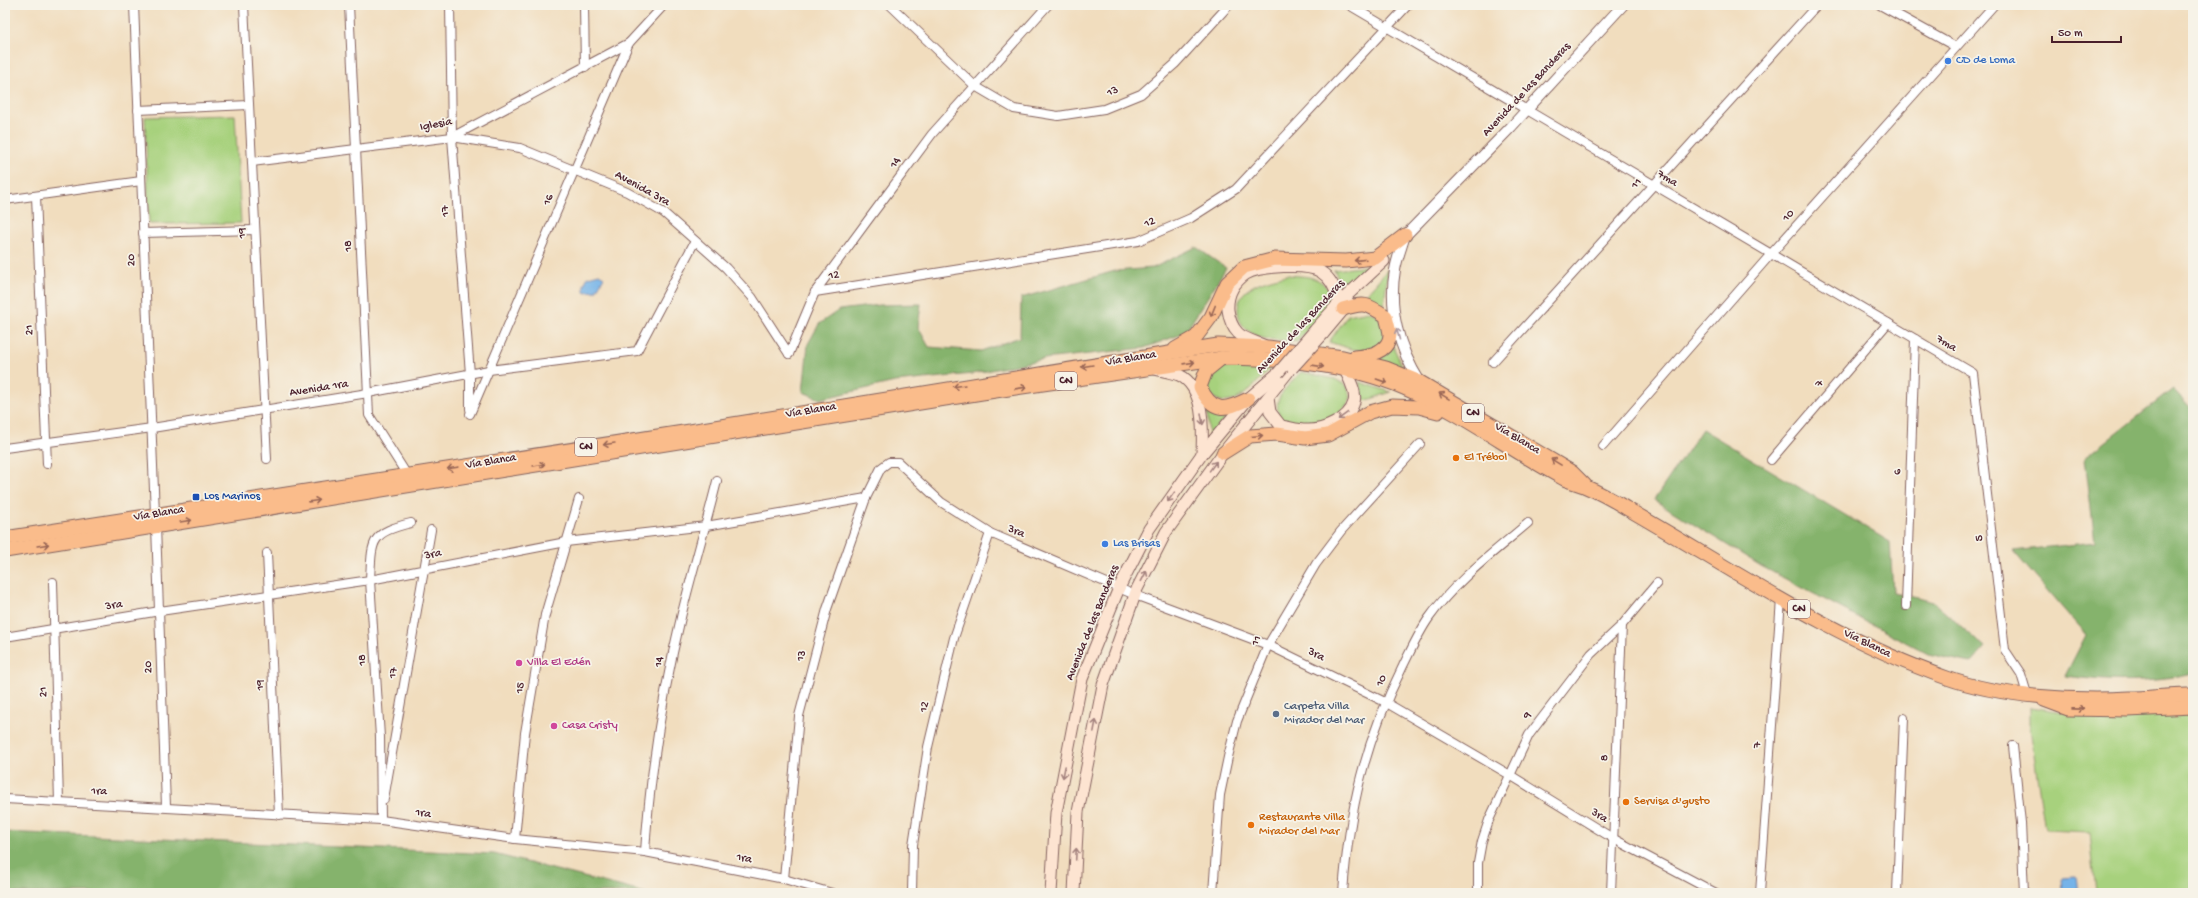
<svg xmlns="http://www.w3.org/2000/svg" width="2198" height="898" font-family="'Gochi Hand',sans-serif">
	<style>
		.green { fill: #a7d17d; stroke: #787854 }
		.forest { fill: #85b36c; stroke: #68694c }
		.water { fill: #74b3e8; stroke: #5f698a }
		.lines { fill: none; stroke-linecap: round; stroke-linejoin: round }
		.minor-casing { stroke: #84625e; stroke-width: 10 }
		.tertiary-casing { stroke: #84625e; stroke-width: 12 }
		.secondary-casing { stroke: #84625e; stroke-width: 13 }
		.trunk-casing { stroke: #84625e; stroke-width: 15 }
		.minor { stroke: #fff; stroke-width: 8 }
		.tertiary { stroke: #fff; stroke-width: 10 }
		.secondary { stroke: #fde4d1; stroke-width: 11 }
		.trunk { stroke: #fabc8b; stroke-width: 13 }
		.secondary-bridge-casing { stroke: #84625e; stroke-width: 13; stroke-linecap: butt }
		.secondary-bridge { stroke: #fde4d1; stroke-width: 11 }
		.oneway { stroke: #996656 }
		.oneway2 { stroke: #ae9aa0 }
		.oneway3 { stroke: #a4827e }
		.shop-dot { fill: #3f7fe0; stroke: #f7f3e8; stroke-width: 1.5 }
		.food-dot { fill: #e8710a; stroke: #f7f3e8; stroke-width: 1.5 }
		.transit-dot { fill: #1a4fb4; stroke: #f7f3e8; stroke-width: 1.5 }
		.hotel-dot { fill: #d1479c; stroke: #f7f3e8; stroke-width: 1.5 }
		.service-dot { fill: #5c6f8a; stroke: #f7f3e8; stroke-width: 1.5 }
		.labels { text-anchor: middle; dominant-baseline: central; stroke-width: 3.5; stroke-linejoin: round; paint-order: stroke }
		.shield { fill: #f7f3e8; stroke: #7e5f64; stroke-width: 1 }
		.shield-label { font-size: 11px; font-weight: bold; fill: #4a1f2b }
		.shop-label { font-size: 12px; fill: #366cbe; stroke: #f7f3e8; text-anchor: start }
		.street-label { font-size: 12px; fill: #4a1f2b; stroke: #f7f3e8 }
		.food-label { font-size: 12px; fill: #c56008; stroke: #f7f3e8; text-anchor: start }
		.transit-label { font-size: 12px; fill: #164399; stroke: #f7f3e8; text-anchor: start }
		.hotel-label { font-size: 12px; fill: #b23c85; stroke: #f7f3e8; text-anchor: start }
		.service-label { font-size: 12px; fill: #4e5e75; stroke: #f7f3e8; text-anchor: start }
	</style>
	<rect width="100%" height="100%" fill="#f7f3e8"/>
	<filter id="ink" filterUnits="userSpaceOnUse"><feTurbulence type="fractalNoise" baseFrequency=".025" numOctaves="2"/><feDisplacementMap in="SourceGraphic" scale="8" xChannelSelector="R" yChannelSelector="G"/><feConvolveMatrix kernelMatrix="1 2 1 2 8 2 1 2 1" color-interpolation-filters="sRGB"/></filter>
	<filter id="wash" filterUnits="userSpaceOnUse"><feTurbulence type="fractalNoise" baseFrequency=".012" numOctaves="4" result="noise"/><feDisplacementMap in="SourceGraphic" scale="16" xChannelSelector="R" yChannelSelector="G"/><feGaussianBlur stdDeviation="0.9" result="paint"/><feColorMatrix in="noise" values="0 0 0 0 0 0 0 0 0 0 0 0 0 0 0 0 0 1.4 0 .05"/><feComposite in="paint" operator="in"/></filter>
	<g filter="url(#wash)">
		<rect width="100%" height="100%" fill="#f1ddbe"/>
		<g class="green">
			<path d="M235,115L241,223L149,224L145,117Z"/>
			<path d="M1369,266L1345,291L1334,270Z"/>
			<path d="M1388,269L1384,305L1362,299Z"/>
			<path d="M1287,275C1310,277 1322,275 1333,298L1297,342C1285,340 1266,341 1255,335C1244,329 1239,323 1238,311C1237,285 1267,280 1287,275Z"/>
			<path d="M1369,311L1380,317L1385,336C1373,360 1349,348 1329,342L1348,315Z"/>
			<path d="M1393,346L1403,368L1379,360Z"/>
			<path d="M1253,366L1271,368C1256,382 1236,412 1214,398C1203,391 1209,380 1213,371L1222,367Z"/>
			<path d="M1301,372L1335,379L1347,386L1351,397C1338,425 1308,430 1280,419C1271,397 1287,388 1301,372Z"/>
			<path d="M1359,382L1391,392L1365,401Z"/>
			<path d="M1207,410L1218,415H1228L1209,436Z"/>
			<path d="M2030,707L2084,715L2193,714V893H2096L2090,832L2045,830L2030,728Z"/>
		</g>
		<g class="forest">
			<path d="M1196,247L1226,268L1185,333L1144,348L1044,359L972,374L895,382L820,399L803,392L808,344L819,324L839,310L879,305L921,304L918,327L929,347L981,351L1020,337L1021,298L1115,271L1153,268Z"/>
			<path d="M2173,389L2193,410V673C2151,683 2108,682 2065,676L2086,635L2013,551L2095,542L2085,458Z"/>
			<path d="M1702,429L1890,542L1893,592L1933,602L1985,647L1971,663L1928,654L1761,566L1654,500Z"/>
			<path d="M5,832L494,854L646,893H5Z"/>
		</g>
		<g class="water">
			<path d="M599,274L604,277L596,291L584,292V284L588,277Z"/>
			<path d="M2076,877L2078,893H2063L2062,878Z"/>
		</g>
	</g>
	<g filter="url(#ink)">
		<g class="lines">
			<defs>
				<g id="minor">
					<path d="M134,5L155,514"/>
					<path d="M244,5L267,459"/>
					<path d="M349,5L369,415L407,475"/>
					<path d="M450,5L452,137L470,374V409"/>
					<path d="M584,5L585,67"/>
					<path d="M890,5L975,86L1014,109L1058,116L1104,109L1141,94L1175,64L1229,5"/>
					<path d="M1349,5L1973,373L2005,650L2021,674L2027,694"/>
					<path d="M1880,5L1956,47"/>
					<path d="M138,110L249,105"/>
					<path d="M452,137L520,148L627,192L664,213L726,268L752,297L789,354"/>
					<path d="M252,162L452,137L629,43"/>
					<path d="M36,196L47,464"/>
					<path d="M5,200L141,181"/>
					<path d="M143,233L255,230"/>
					<path d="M815,292L1138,241L1191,218L1236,189L1408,5"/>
					<path d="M789,354L815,292L868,220L932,134L1048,5"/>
					<path d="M1493,362L1817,5"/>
					<path d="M470,414L629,43L664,5"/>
					<path d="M1603,446L1771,254L1994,5"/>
					<path d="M5,448L152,428L368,393L489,370L637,351L695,241"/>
					<path d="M1771,460L1888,323"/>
					<path d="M156,526L166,806"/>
					<path d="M267,553L279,815"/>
					<path d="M53,582L59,802"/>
					<path d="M1906,606L1915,339"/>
					<path d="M5,637L160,611L370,580L566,542L706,526L866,498"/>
					<path d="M2013,746L2021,823L2024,893"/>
					<path d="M5,799L381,820L515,839L645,852L784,879L832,893"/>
					<path d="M384,799L431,530"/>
					<path d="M381,820L380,737L370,580C372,540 370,533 411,523"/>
					<path d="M515,839L525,733L545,615L579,499"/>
					<path d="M645,852C650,771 663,692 682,613C693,569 706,525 717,481"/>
					<path d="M784,879L799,716L827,609L866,498L881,468L889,462H898L941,502L990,533L1135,595L1268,645L1385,702L1510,775L1614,839L1716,893"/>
					<path d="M912,893L913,845L928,747L954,638L990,533"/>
					<path d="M1213,893L1220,795L1228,757L1237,721L1268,645L1316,564L1341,531L1420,444"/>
					<path d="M1343,893C1349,808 1365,742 1403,666C1411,650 1419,632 1429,618C1455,581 1494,552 1528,523"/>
					<path d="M1478,893V863L1482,841L1489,820L1529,735L1591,654L1622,625L1657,583"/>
					<path d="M1611,893L1622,625"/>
					<path d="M1760,893L1781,599"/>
					<path d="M1897,893L1904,718"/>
				</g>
				<g id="tertiary">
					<path d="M1405,235C1402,246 1397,258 1395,270C1388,309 1399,349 1420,382"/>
					<path d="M1400,241L1511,127L1623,5"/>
				</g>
				<g id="secondary">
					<path d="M1315,330L1340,302L1384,261"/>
					<path d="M1323,334L1349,303"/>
					<path d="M1265,346C1257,342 1244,339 1238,333C1232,327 1229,317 1228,310C1227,295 1233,283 1246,274C1259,266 1308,263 1321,272C1332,279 1335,290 1340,302"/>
					<path d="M1155,369C1162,371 1172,372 1179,375C1205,387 1203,430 1202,454"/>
					<path d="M1268,398L1270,412L1281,426C1289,427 1298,430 1306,430C1323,431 1349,420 1354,402C1357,392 1349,379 1345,370"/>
					<path d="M1051,893L1056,813L1082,679L1119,588L1149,529L1202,454L1248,399L1278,373"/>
					<path d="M1074,893L1078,812L1103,685L1137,589L1166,532L1223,453L1288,372"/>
				</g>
				<g id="trunk">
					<path d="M1343,309C1365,302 1367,304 1386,316C1387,322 1390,330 1390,335C1389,353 1368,356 1354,357"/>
					<path d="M1175,349L1196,337L1211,317L1227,283L1244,267L1275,259L1346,261L1375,258L1405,235"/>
					<path d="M1222,358L1206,371L1200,387C1213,414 1225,410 1248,399"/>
					<path d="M1223,453L1250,436L1277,434L1305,438L1328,435L1370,412L1392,406L1419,407L1438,412"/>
					<path d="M5,538L690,431L1218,345L1268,347L1343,357L1386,368L1420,382L1572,472L1585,485"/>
					<path d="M5,551L982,393L1222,358C1282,359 1348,364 1404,388C1460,412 1510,450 1564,479C1570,482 1577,483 1584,486C1598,492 1613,500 1626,508C1731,568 1832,638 1947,678C2001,697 2073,701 2130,698C2151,698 2172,694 2193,695"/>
					<path d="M2044,700L2068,709L2128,710L2193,707"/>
				</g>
			</defs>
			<use href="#minor" class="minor-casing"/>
			<use href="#tertiary" class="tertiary-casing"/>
			<use href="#secondary" class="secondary-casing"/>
			<use href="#trunk" class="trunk-casing"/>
			<use href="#minor" class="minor"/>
			<use href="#tertiary" class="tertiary"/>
			<use href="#secondary" class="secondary"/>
			<use href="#trunk" class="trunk"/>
			<defs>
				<g id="secondary-bridge">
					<path d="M1292,368L1323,334"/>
					<path d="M1278,373L1315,330"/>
				</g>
			</defs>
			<use href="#secondary-bridge" class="secondary-bridge-casing"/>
			<use href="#secondary-bridge" class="secondary-bridge"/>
		</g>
		<defs><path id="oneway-shaft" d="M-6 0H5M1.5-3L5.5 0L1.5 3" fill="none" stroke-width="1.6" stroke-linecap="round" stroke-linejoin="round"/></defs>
		<g class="oneway">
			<use href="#oneway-shaft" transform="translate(1360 260) rotate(173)"/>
			<use href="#oneway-shaft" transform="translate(1213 311) rotate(112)"/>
			<use href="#oneway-shaft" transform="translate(1189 363) rotate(-8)"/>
			<use href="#oneway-shaft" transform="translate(1087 366) rotate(171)"/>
			<use href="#oneway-shaft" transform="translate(1318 366) rotate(8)"/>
			<use href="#oneway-shaft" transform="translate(1382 381) rotate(19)"/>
			<use href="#oneway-shaft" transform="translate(959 386) rotate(171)"/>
			<use href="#oneway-shaft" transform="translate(1021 388) rotate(-8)"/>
			<use href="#oneway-shaft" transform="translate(1444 396) rotate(-149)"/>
			<use href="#oneway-shaft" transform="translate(1257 436) rotate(-5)"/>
			<use href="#oneway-shaft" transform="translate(609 444) rotate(171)"/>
			<use href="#oneway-shaft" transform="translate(1556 462) rotate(-149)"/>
			<use href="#oneway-shaft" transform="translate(539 465) rotate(-9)"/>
			<use href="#oneway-shaft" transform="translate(453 468) rotate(171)"/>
			<use href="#oneway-shaft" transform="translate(314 501) rotate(-9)"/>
			<use href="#oneway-shaft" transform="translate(186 521) rotate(-9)"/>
			<use href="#oneway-shaft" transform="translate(43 545) rotate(-9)"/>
			<use href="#oneway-shaft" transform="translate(2078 709) rotate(1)"/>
		</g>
		<use class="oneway2" href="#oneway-shaft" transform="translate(1398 334) rotate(-105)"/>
		<g class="oneway3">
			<use href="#oneway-shaft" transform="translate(1343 416) rotate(144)"/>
			<use href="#oneway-shaft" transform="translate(1202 419) rotate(81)"/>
			<use href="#oneway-shaft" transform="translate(1213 466) rotate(-54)"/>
			<use href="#oneway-shaft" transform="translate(1171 497) rotate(125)"/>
			<use href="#oneway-shaft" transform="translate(1144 576) rotate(-63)"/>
			<use href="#oneway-shaft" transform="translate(1095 726) rotate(-79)"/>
			<use href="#oneway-shaft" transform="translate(1064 772) rotate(101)"/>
			<use href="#oneway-shaft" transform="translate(1076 854) rotate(-87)"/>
		</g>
	</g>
	<g class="shop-dot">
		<circle cx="1948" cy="61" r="4"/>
		<circle cx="1105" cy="544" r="4"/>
	</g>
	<g class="food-dot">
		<circle cx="1456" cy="458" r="4"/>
		<circle cx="1626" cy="802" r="4"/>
		<circle cx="1251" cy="825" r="4"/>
	</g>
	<rect class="transit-dot" x="192" y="493" width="8" height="8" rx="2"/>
	<g class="hotel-dot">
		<circle cx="519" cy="663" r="4"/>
		<circle cx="554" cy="726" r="4"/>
	</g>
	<circle class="service-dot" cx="1276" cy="714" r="4"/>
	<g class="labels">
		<g class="shield">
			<rect x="1055" y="372" width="22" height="18" rx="3"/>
			<rect x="1462" y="404" width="22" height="18" rx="3"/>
			<rect x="575" y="438" width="22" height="18" rx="3"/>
			<rect x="1788" y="600" width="22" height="18" rx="3"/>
		</g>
		<g class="shield-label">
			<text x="1066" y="381">CN</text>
			<text x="1473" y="413">CN</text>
			<text x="586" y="447">CN</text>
			<text x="1799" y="609">CN</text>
		</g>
		<g class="shop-label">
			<text x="1956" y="61">CD de Loma</text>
			<text x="1113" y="544">Las Brisas</text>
		</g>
		<g class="street-label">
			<text transform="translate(1527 90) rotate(-47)">Avenida de las Banderas</text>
			<text transform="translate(1113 92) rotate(-22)">13</text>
			<text transform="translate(436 125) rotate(-11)">Iglesia</text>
			<text transform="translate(896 163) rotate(-53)">14</text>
			<text transform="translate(1667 179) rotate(31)">7ma</text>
			<text transform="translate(1637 184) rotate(-48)">11</text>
			<text transform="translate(642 189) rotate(29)">Avenida 3ra</text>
			<text transform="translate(549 200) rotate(-67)">16</text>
			<text transform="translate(446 211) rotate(-94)">17</text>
			<text transform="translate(1789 216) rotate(-48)">10</text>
			<text transform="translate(1150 223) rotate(-23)">12</text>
			<text transform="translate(243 233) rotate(-93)">19</text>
			<text transform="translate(349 246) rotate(-93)">18</text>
			<text transform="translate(132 260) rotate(-92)">20</text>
			<text transform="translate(834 276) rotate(-9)">12</text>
			<text transform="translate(1301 327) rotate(-47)">Avenida de las Banderas</text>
			<text transform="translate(30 330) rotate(-92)">21</text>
			<text transform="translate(1946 344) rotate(31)">7ma</text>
			<text transform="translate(1131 359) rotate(-9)">Vía Blanca</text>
			<text transform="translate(1820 384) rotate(-50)">7</text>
			<text transform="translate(319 389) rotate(-9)">Avenida 1ra</text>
			<text transform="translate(811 411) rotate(-9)">Vía Blanca</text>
			<text transform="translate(1517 439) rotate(31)">Vía Blanca</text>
			<text transform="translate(491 462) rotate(-9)">Vía Blanca</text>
			<text transform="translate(1898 472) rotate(-88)">6</text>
			<text transform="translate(159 514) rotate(-9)">Vía Blanca</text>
			<text transform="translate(1016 532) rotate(23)">3ra</text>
			<text transform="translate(1980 538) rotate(-97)">5</text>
			<text transform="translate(433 555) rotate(-11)">3ra</text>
			<text transform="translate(114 606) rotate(-9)">3ra</text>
			<text transform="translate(1093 623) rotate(-68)">Avenida de las Banderas</text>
			<text transform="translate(1257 641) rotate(-64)">11</text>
			<text transform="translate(1867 644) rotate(26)">Vía Blanca</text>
			<text transform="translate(1316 655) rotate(26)">3ra</text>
			<text transform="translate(802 656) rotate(-75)">13</text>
			<text transform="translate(363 660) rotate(-93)">18</text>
			<text transform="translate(660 662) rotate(-78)">14</text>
			<text transform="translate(149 667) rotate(-92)">20</text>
			<text transform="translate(394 673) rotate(-80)">17</text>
			<text transform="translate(1382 681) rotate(-63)">10</text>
			<text transform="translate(261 685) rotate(-92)">19</text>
			<text transform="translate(521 688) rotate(-81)">15</text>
			<text transform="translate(44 692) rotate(-92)">21</text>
			<text transform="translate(925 707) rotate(-76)">12</text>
			<text transform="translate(1528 716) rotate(-54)">9</text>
			<text transform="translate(1758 745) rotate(-86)">7</text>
			<text transform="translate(1605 758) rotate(-88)">8</text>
			<text transform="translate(99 792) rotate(2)">1ra</text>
			<text transform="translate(423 814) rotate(8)">1ra</text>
			<text transform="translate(1599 816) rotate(32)">3ra</text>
			<text transform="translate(744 859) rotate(11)">1ra</text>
		</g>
		<g class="food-label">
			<text x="1464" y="458">El Trébol</text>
			<text x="1634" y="802">Servisa d'gusto</text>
			<text x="1259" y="818">Restaurante Villa<tspan x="1259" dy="14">Mirador del Mar</tspan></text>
		</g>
		<g class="transit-label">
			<text x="204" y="497">Los Marinos</text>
		</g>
		<g class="hotel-label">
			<text x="527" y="663">Villa El Edén</text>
			<text x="562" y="726">Casa Cristy</text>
		</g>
		<g class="service-label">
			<text x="1284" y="707">Carpeta Villa<tspan x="1284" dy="14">Mirador del Mar</tspan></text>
		</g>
	</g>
	<rect width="2198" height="898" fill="none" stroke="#f7f3e8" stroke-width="20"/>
	<path d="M2052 36v6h69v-6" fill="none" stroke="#4a1f2b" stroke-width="2"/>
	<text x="2058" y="36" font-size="12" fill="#4a1f2b" stroke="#f7f3e8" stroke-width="3" paint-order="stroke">50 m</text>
</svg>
